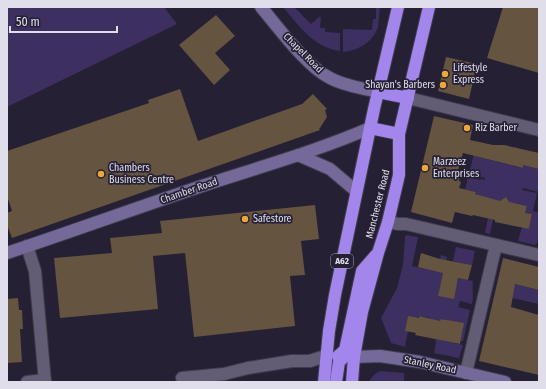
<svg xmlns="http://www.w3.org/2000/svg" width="546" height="389" font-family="'Fira Sans Condensed',sans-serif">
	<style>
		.green { fill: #3d2f60 }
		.building { fill: #645440 }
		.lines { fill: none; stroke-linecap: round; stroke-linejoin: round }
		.street-casing { stroke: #413c4d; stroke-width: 14 }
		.secondary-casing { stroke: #413c4d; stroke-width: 14 }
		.highway-casing { stroke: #413c4d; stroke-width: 14 }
		.street { stroke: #625d75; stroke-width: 12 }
		.secondary { stroke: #756999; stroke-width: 12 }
		.highway { stroke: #a286ec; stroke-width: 12 }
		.poi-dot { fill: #eea73c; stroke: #252034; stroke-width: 1.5 }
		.labels { text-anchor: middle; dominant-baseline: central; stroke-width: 3.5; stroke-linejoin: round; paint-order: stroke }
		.shield { fill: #252034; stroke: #a9a5b5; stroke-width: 1 }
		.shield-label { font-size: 9px; font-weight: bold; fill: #e1deec }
		.street-label { font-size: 10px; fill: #e1deec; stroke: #252034 }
		.poi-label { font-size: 10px; fill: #e1deec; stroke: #252034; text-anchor: start }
	</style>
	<rect width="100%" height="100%" fill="#252034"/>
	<g class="green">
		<path d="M7,7H164L177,24L7,107Z"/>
		<path d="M283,7H294L311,24L319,17H321L320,28H325V32L340,33V51C314,48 298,25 283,7Z"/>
		<path d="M376,7H380C379,13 379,21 378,27C373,42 358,51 343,52V29L372,30L373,19H376Z"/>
		<path d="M477,141L482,143L479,157L510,165L515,147L518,148L513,166L523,168V165L539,169V192L523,188L522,190L537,193L533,211L539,213V236L537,243L535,245L518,241L522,227L529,229L532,214L525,213L527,206L496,204L490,234L485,233L488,218L491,219L475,197L476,192L469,190L468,196L465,195L461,214L460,213L468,177L480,180L481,179L485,180V178L469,174Z"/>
		<path d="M406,235L418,237L412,266L437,271L441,255L447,257L438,296L457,283L458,278L473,281C472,289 474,295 472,304L460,301L458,307L470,310L463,341H460L463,329L449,326L447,320L441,319L440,325L426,337L430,318L419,316L408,331L405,347L391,343L381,318L397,288L403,265L405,237Z"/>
		<path d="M456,247L475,251L472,265L453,261Z"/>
		<path d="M507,282L539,290V304L504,296Z"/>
		<path d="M435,339L463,345L459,358L434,353L436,342Z"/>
		<path d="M381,371L404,373V382H369C372,376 375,373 381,371Z"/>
	</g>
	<g class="building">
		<path d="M503,7H539V73L487,58Z"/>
		<path d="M216,15L235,36L215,53L230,70L214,85L179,45Z"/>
		<path d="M446,57L477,64L469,99L438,91Z"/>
		<path d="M180,89L198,141L302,104L313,94L327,109L325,110L327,117L320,128H319L320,130L12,238L7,225V213L12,211L7,196V151L149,103L148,100Z"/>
		<path d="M434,116L473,125L470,140L493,145H504L539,153V169L523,165V168L463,153L456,177L459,178V181L461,182L459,188L476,192L475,194L500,201L506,197L509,202L527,206L525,213L532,214L529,229L495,222V220L473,215L472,216L455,212L452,223L411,212Z"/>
		<path d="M315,205L319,239L301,241L305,275L290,276L295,326L194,337L185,253L153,256L158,309L60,318L54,258L112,253L110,238L162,233L160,221Z"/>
		<path d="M421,253L440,259L472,265L468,280L458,278L454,299L438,296L443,273L418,267Z"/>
		<path d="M503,258L539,267V290L515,284L511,307L539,315V375L479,361Z"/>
		<path d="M18,298L19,310H22L23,329H20L22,362L7,363V299Z"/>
		<path d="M408,316L419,318V316L440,321L441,319L464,323L460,344L415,335L416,333L405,331Z"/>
	</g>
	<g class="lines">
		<defs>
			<g id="street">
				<path d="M408,98L539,130"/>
				<path d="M388,222L398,224H406L539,255"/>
				<path d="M27,246L35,271L45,382"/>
				<path d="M466,373L496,245"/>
				<path d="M182,378L224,374L248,368L292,361H310L328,355"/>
				<path d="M27,382L45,380"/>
			</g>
			<g id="secondary">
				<path d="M261,7C278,27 307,67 330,78C344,86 362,88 378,92"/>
				<path d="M298,155L330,169L356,191"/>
				<path d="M7,253C73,231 139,207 205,185C260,167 317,151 370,128"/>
				<path d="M354,357L380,356L420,362L505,382"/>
			</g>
			<g id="highway">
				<path d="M378,92L408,98"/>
				<path d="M370,128L399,134"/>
				<path d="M338,356L345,350L362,271L376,255"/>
				<path d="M324,382L329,331L335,295L374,109L398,7"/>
				<path d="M336,382L339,362L345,356"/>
				<path d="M352,382L354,357L362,312L378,253L388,222L399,175V134L429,7"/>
			</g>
		</defs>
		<use href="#street" class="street-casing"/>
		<use href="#secondary" class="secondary-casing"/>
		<use href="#highway" class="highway-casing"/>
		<use href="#street" class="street"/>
		<use href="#secondary" class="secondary"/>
		<use href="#highway" class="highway"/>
	</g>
	<g class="poi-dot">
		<circle cx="445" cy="74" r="4"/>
		<circle cx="443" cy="85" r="4"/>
		<circle cx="467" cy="128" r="4"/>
		<circle cx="425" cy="168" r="4"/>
		<circle cx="101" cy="174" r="4"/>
		<circle cx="245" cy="219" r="4"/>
	</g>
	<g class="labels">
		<rect class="shield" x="331" y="254" width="22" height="14" rx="3"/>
		<g class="shield-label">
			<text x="342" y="261">A62</text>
		</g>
		<g class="street-label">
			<text transform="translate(303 53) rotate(45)">Chapel Road</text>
			<text transform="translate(189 191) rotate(-19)">Chamber Road</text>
			<text transform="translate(378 204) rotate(-76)">Manchester Road</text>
			<text transform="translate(430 365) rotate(12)">Stanley Road</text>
		</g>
		<g class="poi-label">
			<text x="453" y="68">Lifestyle<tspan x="453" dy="12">Express</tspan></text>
			<text x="435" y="85" text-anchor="end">Shayan's Barbers</text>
			<text x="475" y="128">Riz Barber</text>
			<text x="433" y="162">Marzeez<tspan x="433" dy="12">Enterprises</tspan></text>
			<text x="109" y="168">Chambers<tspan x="109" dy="12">Business Centre</tspan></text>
			<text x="253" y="219">Safestore</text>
		</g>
	</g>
	<rect width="546" height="389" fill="none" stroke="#e1deec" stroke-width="16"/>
	<path d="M10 26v6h107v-6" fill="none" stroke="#e1deec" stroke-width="2"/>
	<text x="16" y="26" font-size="12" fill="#e1deec" stroke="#252034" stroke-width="3" paint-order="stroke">50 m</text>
</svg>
